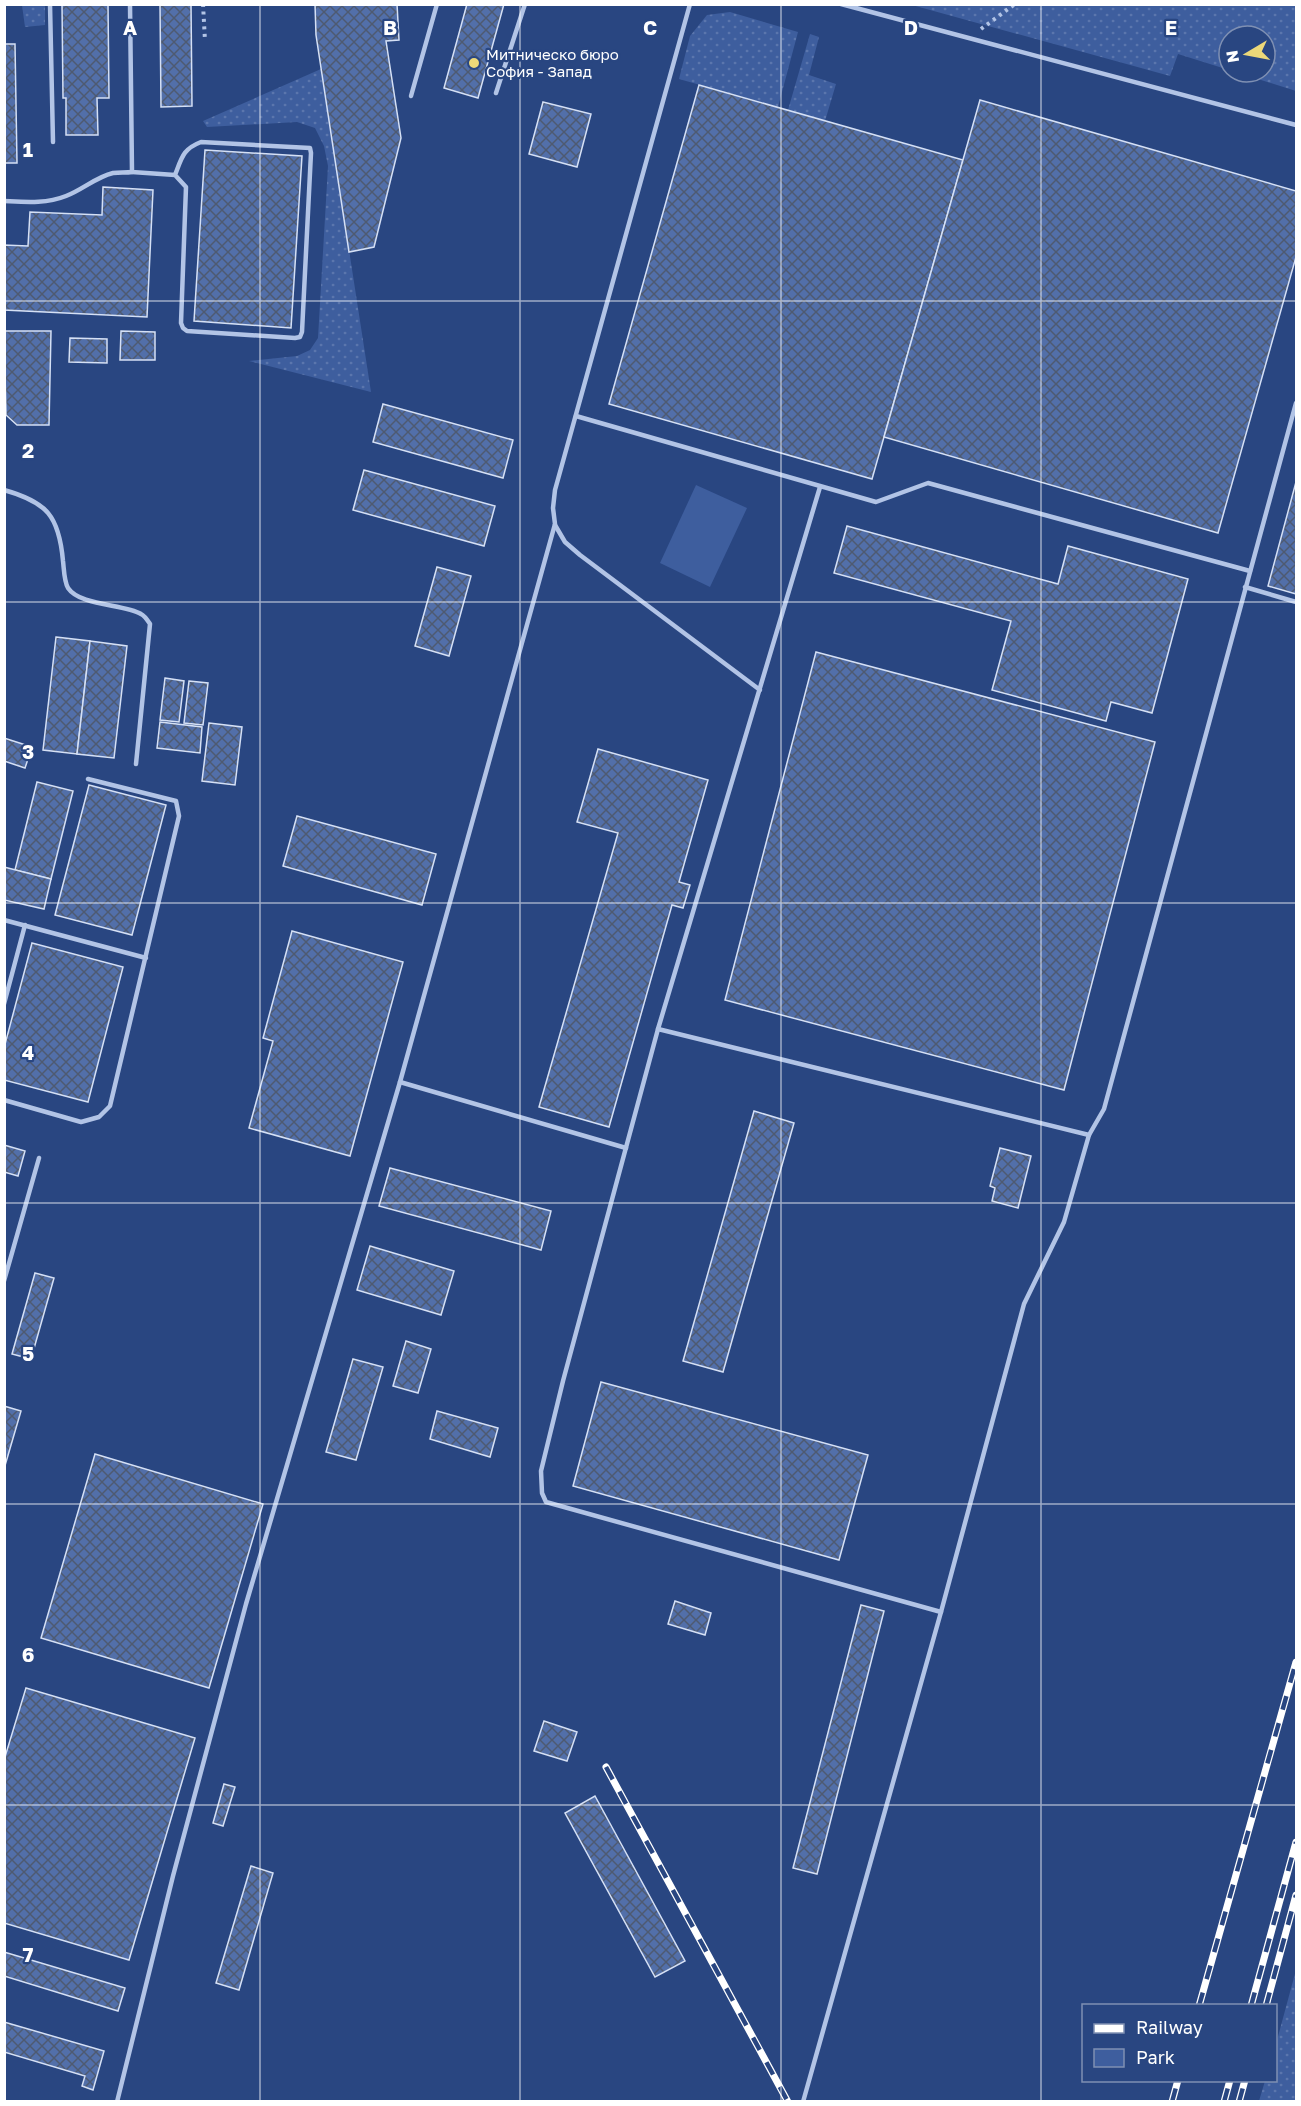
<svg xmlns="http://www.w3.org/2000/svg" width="1301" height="2106" font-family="'Golos Text',sans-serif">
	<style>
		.grass { fill: url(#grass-dots) }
		.green { fill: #3e5e9e }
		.building { fill: url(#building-cross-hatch); stroke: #d5e0f5; stroke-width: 1.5 }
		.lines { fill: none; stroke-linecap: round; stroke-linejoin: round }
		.path { stroke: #b2c4e6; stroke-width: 4; stroke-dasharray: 3 4.5; stroke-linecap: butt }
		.service { stroke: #b2c4e6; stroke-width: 4.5 }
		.rail-casing { stroke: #fff; stroke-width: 7 }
		.rail { stroke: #294681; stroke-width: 4.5; stroke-dasharray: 14; stroke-linecap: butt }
		.grid { fill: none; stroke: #fff; stroke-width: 1.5; stroke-opacity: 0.55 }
		.poi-dot { fill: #ecd879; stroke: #294681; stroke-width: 2 }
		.labels { text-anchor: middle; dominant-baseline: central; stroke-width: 4.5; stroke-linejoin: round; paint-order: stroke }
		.poi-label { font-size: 15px; fill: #fff; stroke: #294681; text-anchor: start }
		.grid-label { font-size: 20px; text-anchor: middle; font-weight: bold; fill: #fff; stroke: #294681; stroke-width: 4.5; stroke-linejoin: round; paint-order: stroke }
	</style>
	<defs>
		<pattern id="grass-dots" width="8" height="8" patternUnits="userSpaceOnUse" patternTransform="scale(1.5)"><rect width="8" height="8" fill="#3e5e9e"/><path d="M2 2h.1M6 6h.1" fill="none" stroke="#5b76ad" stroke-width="1.8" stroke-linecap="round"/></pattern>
		<pattern id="building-cross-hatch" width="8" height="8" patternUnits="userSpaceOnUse" patternTransform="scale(1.5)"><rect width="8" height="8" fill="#526fa9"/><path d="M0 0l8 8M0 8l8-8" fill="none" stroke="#4e5a71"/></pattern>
	</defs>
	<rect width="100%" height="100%" fill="#294681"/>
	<g class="grass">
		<path d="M22,5H45V25L25,27Z"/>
		<path d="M912,5H1296V91L1236,72H1265V36H1229V70L1178,54L1170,76Z"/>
		<path d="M730,12L798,32L778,107L679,79L690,36L707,15Z"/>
		<path d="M810,34L819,37L809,75L836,84L825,121L788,110Z"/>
		<path d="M321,69L371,392L249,361L297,356L310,350L318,338L328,166L324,146L315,128L297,122L207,127L203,121Z"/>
		<path d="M1296,1970V2101H1259L1265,2081L1276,2080V2044Z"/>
	</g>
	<path class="green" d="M696,485L747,508L710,587L660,563Z"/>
	<g class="building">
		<path d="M62,4H108L109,98H97L98,135H66V98H63Z"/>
		<path d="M160,4H191L192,106L161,107Z"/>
		<path d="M315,4H397L399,40L386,41L401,138L374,247L349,252L316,35Z"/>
		<path d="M467,4H504L478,98L444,88Z"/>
		<path d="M4,44H15L17,163H4Z"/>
		<path d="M699,85L963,160L872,479L609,404Z"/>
		<path d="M980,100L1296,191V257L1218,533L884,437Z"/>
		<path d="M543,102L591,114L577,167L529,154Z"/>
		<path d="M205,150L302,156L291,328L194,321Z"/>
		<path d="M103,187L153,190L147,317L4,310V245L28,246L30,212L102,215Z"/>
		<path d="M4,331H51L49,425H17L6,415Z"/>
		<path d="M121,331L155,332V360H120Z"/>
		<path d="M70,338L107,339V363L69,362Z"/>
		<path d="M383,404L513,440L503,478L373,442Z"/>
		<path d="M364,470L495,506L484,546L353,510Z"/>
		<path d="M1296,482V594L1268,586Z"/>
		<path d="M847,526L1058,584L1068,546L1188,579L1152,713L1111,702L1106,721L992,690L1011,621L834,573Z"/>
		<path d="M437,567L471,576L449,656L415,646Z"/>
		<path d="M56,637L90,641L77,754L43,750Z"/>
		<path d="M90,641L127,646L114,758L77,754Z"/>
		<path d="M816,652L1155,742L1064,1090L725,1000Z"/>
		<path d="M165,678L184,681L179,722L160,720Z"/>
		<path d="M189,681L208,683L203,725L184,723Z"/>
		<path d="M160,722L202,727L200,753L157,748Z"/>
		<path d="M209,723L242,727L235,785L202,781Z"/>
		<path d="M4,738L32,747L25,768L4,761Z"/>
		<path d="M598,749L708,780L679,882L690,885L683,908L672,905L609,1127L539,1107L618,833L577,822Z"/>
		<path d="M37,782L73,791L51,879L15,870Z"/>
		<path d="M89,785L166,805L132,935L55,915Z"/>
		<path d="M297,816L436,854L422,905L283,866Z"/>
		<path d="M4,867L51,879L44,909L4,900Z"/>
		<path d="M292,931L403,962L350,1156L249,1128L273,1041L263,1038Z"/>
		<path d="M32,943L123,967L88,1102L4,1080V1048Z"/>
		<path d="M754,1111L794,1123L723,1372L683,1361Z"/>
		<path d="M4,1145L25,1151L18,1176L4,1172Z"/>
		<path d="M1000,1148L1031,1156L1018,1208L992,1201L995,1188L990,1186Z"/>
		<path d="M390,1168L551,1211L541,1250L379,1206Z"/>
		<path d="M370,1246L454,1271L441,1315L357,1290Z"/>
		<path d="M35,1273L54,1278L31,1359L12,1354Z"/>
		<path d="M406,1341L431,1349L418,1393L393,1386Z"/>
		<path d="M353,1359L383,1367L356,1460L326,1452Z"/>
		<path d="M601,1382L868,1455L839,1560L573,1486Z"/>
		<path d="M4,1406L21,1411L4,1469Z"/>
		<path d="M437,1411L498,1428L490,1457L430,1439Z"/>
		<path d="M95,1454L263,1504L209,1688L41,1638Z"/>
		<path d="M675,1601L711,1613L705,1635L668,1624Z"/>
		<path d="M861,1605L884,1611L817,1874L793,1868Z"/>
		<path d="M26,1688L195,1738L129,1960L4,1923V1760Z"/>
		<path d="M544,1721L577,1732L567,1761L534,1751Z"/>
		<path d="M224,1784L235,1787L223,1826L213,1823Z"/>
		<path d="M595,1796L685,1961L655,1977L565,1813Z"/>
		<path d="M251,1866L273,1873L239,1990L216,1983Z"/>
		<path d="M4,1952L125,1988L118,2011L4,1976Z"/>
		<path d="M4,2022L104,2051L93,2090L82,2086L85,2076L4,2052Z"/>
	</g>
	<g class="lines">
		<g class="path">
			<path d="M203,4L205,41"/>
			<path d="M981,29L1015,4"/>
		</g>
		<g class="service">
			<path d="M50,4L53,142"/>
			<path d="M130,4L132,172L175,175L186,187L181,323L183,328L187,331L295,338L300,337L302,332L311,153L310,148L201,142C183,149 182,157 175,175"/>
			<path d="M841,4L1296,125"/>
			<path d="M496,93L525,4"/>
			<path d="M411,96L437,4"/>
			<path d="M4,201C25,202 46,204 66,196C82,190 96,177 113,173C119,172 126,173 132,172"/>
			<path d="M576,416L876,502L928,483L1250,571"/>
			<path d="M820,487L658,1029L563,1381L541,1471L542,1493L546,1502L941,1612"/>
			<path d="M4,490C47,502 59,516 63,561C64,569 64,581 68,588C80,606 124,604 141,614C145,616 148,621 150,624L136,764"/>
			<path d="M555,525L565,542L580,555L760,690"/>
			<path d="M1245,587L1296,602"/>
			<path d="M4,920L146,958"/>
			<path d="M4,1004L25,925"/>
			<path d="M658,1029L1089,1135L1064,1222L1024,1304L941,1612L803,2102"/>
			<path d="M400,1082L626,1148"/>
			<path d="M4,1100L81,1122L99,1117L110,1106L179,816L176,801L88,779"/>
			<path d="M1089,1135L1104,1109L1296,403"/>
			<path d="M4,1281L39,1158"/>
			<path d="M117,2102L173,1876L246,1604L400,1082L555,524L553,508L555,490L690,4"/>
		</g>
		<defs>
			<g id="rail">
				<path d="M606,1767L788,2102"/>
				<path d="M1199,2006L1296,1662"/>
				<path d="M1251,2006L1296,1842"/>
				<path d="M1266,2006L1296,1895"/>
				<path d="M1172,2102L1178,2080"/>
				<path d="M1224,2102L1230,2080"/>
				<path d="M1239,2102L1245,2080"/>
			</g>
		</defs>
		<use href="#rail" class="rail-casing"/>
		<use href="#rail" class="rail"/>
	</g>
	<path class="grid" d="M260,4V2102M520,4V2102M781,4V2102M1041,4V2102M4,301H1296M4,602H1296M4,903H1296M4,1203H1296M4,1504H1296M4,1805H1296"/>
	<circle class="poi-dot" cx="474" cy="63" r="6"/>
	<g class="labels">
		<g class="poi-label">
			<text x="486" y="54">Митническо бюро<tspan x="486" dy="17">София - Запад</tspan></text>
		</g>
	</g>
	<g class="grid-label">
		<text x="130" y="35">A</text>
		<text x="390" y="35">B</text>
		<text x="650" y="35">C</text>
		<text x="911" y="35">D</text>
		<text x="1171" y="35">E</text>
		<text x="28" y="157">1</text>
		<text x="28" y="458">2</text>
		<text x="28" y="759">3</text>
		<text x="28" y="1060">4</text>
		<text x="28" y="1361">5</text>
		<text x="28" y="1662">6</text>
		<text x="28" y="1962">7</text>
	</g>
	<rect width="1301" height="2106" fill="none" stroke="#ffffff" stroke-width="12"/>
	<rect x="1082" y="2004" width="195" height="78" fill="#294681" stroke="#7f90b3" stroke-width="1.5"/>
	<rect x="1094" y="2024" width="30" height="9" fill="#ffffff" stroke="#7f90b3" stroke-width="1.5"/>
	<text x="1136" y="2034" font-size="18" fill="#ffffff">Railway</text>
	<rect x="1094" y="2049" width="30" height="18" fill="#3e5e9e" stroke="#7f90b3" stroke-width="1.5"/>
	<text x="1136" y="2064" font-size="18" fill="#ffffff">Park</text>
	<g transform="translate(1247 54) rotate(260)"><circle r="28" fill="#294681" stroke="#7f90b3" stroke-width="1.5"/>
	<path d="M0-4.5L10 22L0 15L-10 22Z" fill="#ecd879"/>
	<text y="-9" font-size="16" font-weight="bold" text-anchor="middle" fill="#ffffff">N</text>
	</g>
</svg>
